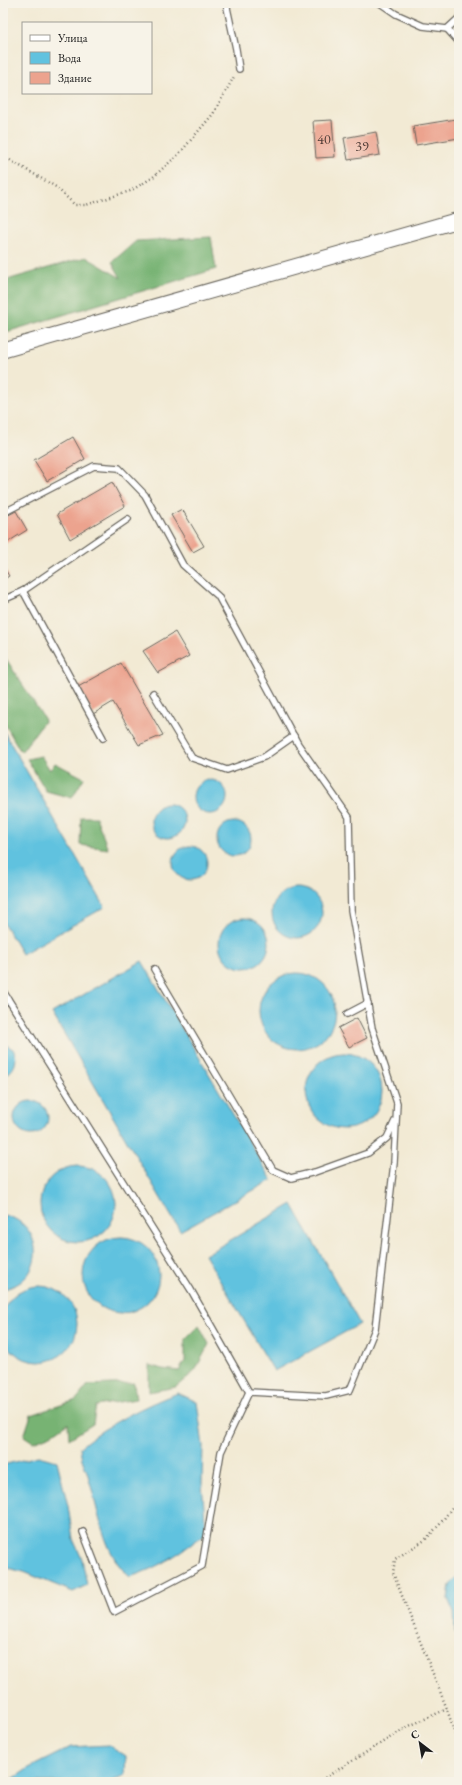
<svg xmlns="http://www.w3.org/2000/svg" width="462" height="1785" font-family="'EB Garamond',serif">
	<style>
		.forest { fill: #77b373; stroke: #4a6848 }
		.water { fill: #61c2df; stroke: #3e6f7e }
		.building { fill: #eca38e }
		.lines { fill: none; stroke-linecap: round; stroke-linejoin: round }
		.lane-casing { stroke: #67645c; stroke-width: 8 }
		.secondary-casing { stroke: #67645c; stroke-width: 17 }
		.path { stroke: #67645c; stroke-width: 2.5; stroke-dasharray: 1 3; stroke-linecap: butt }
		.lane { stroke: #fff; stroke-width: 5.5 }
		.secondary { stroke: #fff; stroke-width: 15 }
		.labels { text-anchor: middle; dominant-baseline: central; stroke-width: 4; stroke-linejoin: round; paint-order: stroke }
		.number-label { font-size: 14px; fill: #503e38 }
	</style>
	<rect width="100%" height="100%" fill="#f7f3e8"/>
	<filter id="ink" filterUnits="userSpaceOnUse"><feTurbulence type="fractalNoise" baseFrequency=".025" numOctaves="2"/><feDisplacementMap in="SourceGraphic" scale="8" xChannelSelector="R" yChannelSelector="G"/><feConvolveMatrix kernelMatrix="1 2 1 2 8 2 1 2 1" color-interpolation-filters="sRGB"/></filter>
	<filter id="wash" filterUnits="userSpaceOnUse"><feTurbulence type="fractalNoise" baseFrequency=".012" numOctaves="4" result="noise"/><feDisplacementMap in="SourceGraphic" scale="16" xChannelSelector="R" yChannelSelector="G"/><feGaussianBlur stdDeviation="0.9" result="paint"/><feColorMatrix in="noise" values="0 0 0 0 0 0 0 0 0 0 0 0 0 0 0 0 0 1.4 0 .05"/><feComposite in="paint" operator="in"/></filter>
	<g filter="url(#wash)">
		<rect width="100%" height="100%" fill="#f2ead4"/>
		<g class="forest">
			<path d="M211,237L216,269L3,333V281L86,257L121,278L112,262L136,241Z"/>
			<path d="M3,654L45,720L21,752L3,721Z"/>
			<path d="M41,756L50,770L55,763L84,778L72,798L46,791L27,759Z"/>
			<path d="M81,817H96L108,849L80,845Z"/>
			<path d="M199,1325L209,1344L195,1371L176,1387L149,1392V1365L162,1369L179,1371L185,1361V1339Z"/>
			<path d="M134,1383L136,1399L96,1406L93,1424L69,1439L68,1423L51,1435L33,1442L24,1436L31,1415L76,1400L88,1385Z"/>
		</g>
		<g class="water">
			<path d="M3,730L105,907L22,954L3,922Z"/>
			<circle cx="210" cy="797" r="17"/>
			<circle cx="168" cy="821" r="17"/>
			<circle cx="234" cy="839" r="17"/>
			<circle cx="190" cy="863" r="17"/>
			<circle cx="297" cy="913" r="25"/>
			<circle cx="244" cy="943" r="25"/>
			<path d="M142,961L272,1180L180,1231L52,1013Z"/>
			<circle cx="297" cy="1011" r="38"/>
			<path d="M3,1043L13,1049C19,1060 15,1071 3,1076Z"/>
			<circle cx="344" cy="1091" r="38"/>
			<circle cx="31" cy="1118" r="17"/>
			<circle cx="78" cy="1204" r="38"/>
			<path d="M292,1204L360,1324L274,1371L205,1255Z"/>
			<path d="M3,1215C46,1223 46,1282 3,1289Z"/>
			<circle cx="121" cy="1275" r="38"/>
			<circle cx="39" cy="1324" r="38"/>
			<path d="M178,1393L197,1402L203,1446L202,1483L206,1533C182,1552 160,1567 130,1577C103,1554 99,1512 89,1479C86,1465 81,1463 80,1447C106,1425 147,1404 178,1393Z"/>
			<path d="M38,1456L57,1461L68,1506L73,1539L82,1559L87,1585L73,1592L24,1572L3,1567V1465Z"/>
			<path d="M459,1575V1639L455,1632L454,1613L448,1599L450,1585Z"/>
			<path d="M109,1745L126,1756L125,1775L111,1782H8L29,1768L71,1747Z"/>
		</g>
		<g id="blocks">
			<g class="building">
				<path d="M456,119L459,138L416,145L413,126Z"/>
				<path d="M332,120L335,157L316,158L313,121Z"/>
				<path d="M376,132L380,155L348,160L344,138Z"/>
				<path d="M73,437L85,459L47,481L34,460Z"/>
				<path d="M112,482L125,506L70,539L57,514Z"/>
				<path d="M182,509L204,546L193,552L171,515Z"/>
				<path d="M16,511L27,530L3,545V518Z"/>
				<path d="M3,566L9,576L3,580Z"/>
				<path d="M175,632L189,656L158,673L143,651Z"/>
				<path d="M121,663L163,735L139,745L113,702L93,714L78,687Z"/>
				<path d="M357,1018L367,1038L349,1047L338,1028Z"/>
			</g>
		</g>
	</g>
	<g filter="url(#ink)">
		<use href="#blocks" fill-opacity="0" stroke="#67645c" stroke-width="1"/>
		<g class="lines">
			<defs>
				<g id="lane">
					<path d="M226,3L236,49L239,69"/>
					<path d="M380,3L396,14L423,26L447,29"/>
					<path d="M459,18L447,29L459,42"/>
					<path d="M3,513L94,466L119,468L145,495L183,565L218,596L298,744L349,817L351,910L372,1028L397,1103L394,1163L375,1329L350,1390L326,1396L249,1392L191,1290L8,999"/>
					<path d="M23,591L103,738"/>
					<path d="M3,600L23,591L128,519"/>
					<path d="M153,693L192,758L227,770L264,757L294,736"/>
					<path d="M154,969L273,1170L291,1178L315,1172L368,1153L387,1138L395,1121"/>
					<path d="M3,991L8,999L3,1004"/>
					<path d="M347,1014L368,1003"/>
					<path d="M83,1532L114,1612L202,1566L221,1452L249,1392"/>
				</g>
				<path id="secondary" d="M3,350L459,220"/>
			</defs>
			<use href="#lane" class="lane-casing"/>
			<use href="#secondary" class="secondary-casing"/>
			<g class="path">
				<path d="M3,156L56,187L75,205H86L130,191L152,178L179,154L213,114L235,75"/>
				<path d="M459,1498L440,1524L425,1540L395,1559L393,1573L447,1709L459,1747"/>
				<path d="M318,1782L409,1726L447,1709"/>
			</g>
			<use href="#lane" class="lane"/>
			<use href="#secondary" class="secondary"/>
		</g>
	</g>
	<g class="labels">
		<g class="number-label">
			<text x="324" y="139">40</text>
			<text x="362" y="146">39</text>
		</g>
	</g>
	<rect width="462" height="1785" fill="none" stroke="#f7f3e8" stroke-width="16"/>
	<rect x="22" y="22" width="130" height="72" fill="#f7f3e8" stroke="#9f9d96"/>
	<rect x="30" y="35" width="20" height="6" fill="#ffffff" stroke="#9f9d96"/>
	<text x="58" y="42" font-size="12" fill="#1c1c1c">Улица</text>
	<rect x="30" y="52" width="20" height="12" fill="#61c2df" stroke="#9f9d96"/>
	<text x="58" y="62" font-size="12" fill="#1c1c1c">Вода</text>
	<rect x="30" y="72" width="20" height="12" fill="#eca38e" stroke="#9f9d96"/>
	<text x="58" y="82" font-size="12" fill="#1c1c1c">Здание</text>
	<g transform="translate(420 1743) rotate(329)" stroke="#f7f3e8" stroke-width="3" paint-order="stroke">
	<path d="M0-3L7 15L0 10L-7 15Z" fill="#1c1c1c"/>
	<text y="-6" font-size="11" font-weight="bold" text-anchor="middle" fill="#1c1c1c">С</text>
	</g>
</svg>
